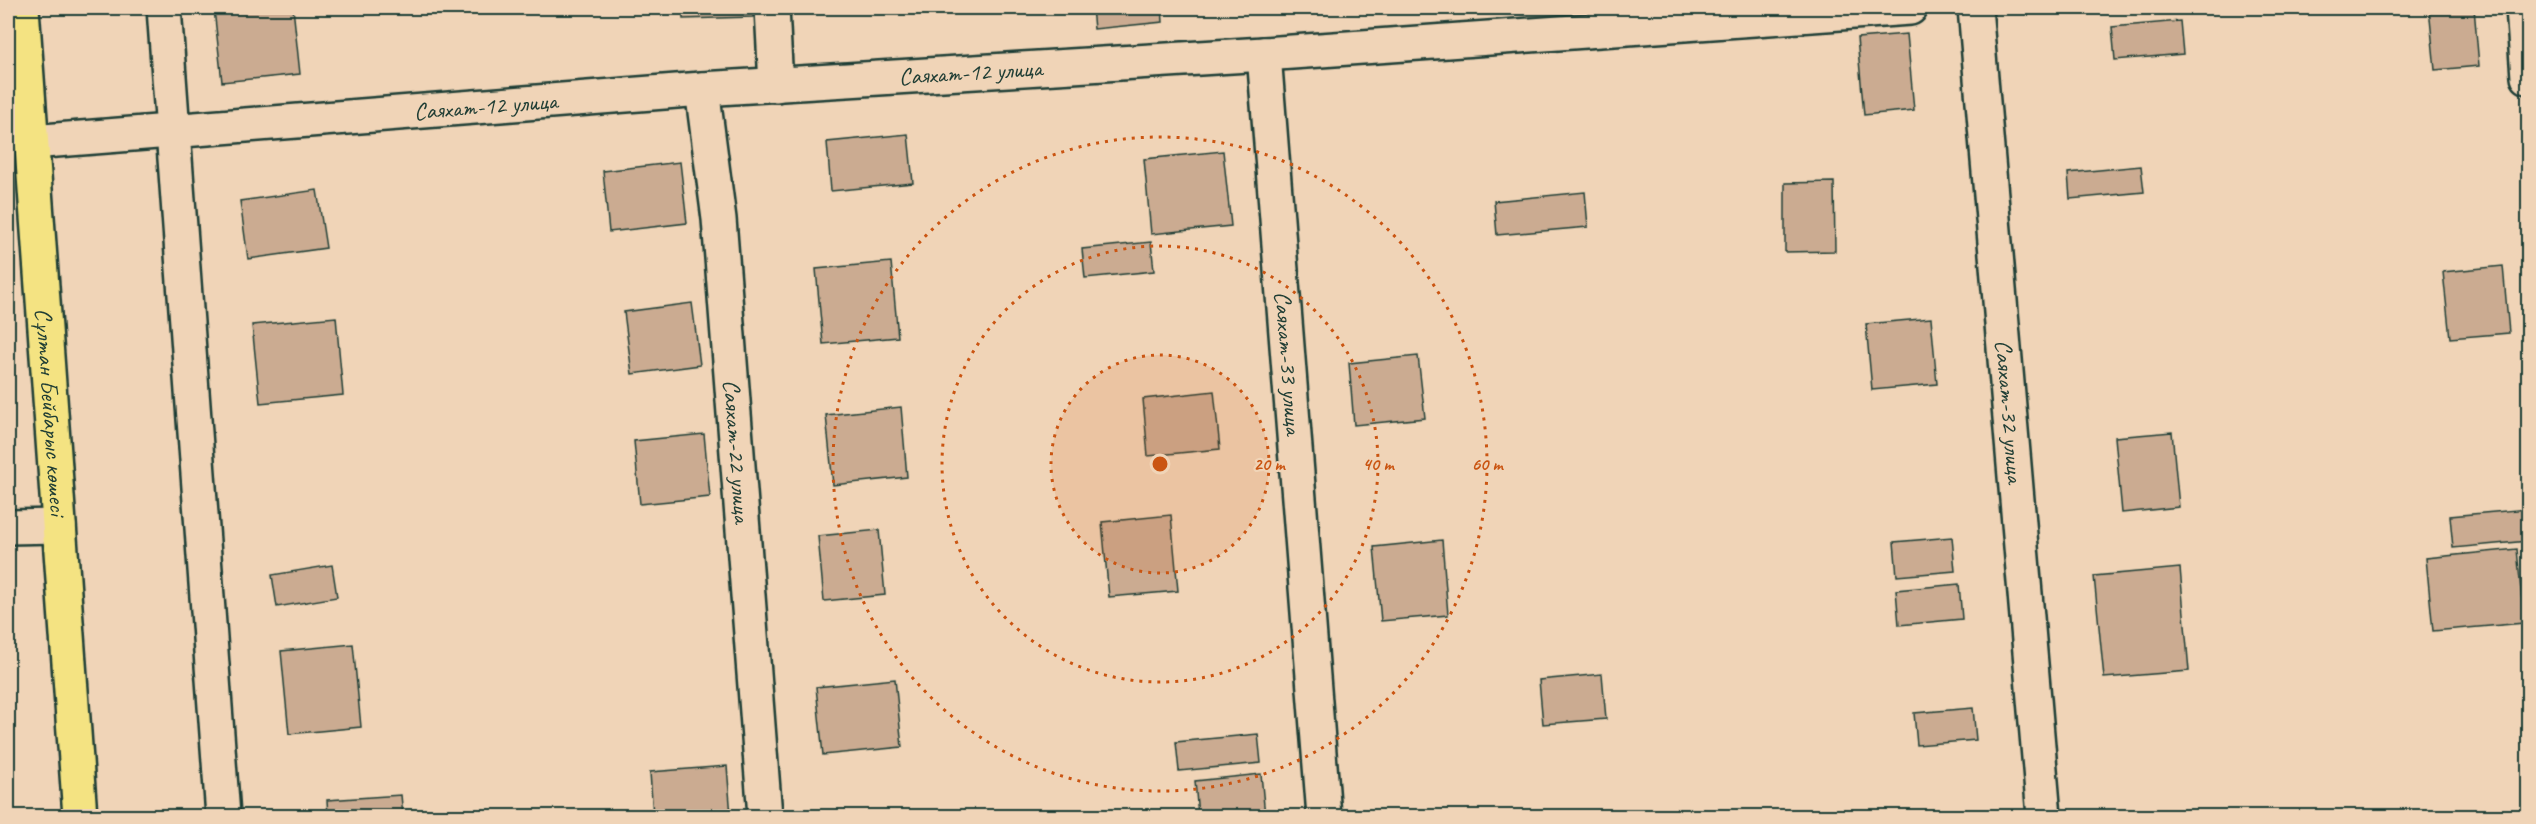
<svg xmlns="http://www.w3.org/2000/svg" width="2536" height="824" font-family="Caveat,sans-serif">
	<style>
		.building { fill: #cbab91; stroke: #1f3d34; stroke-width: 1.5 }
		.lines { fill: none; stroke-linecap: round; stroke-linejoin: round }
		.minor-casing { stroke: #1f3d34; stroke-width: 38 }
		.major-casing { stroke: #1f3d34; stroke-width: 38 }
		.minor { stroke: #f0d4b7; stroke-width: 33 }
		.major { stroke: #f4e382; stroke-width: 33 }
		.ring { fill: none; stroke: #ca5512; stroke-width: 3; stroke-dasharray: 3 6 }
		.labels { text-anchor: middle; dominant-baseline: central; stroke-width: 4.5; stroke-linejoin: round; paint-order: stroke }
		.street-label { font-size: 24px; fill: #1f3d34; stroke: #f0d4b7 }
		.centre { fill: #ca5512; stroke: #f0d4b7; stroke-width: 3 }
		.ring-label { font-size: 18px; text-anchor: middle; font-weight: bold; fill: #ca5512; stroke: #f0d4b7; stroke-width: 4.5; stroke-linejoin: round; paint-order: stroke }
	</style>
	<rect width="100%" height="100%" fill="#f0d4b7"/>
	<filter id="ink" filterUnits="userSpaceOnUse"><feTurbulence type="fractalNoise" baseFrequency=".0167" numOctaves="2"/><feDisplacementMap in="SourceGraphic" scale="12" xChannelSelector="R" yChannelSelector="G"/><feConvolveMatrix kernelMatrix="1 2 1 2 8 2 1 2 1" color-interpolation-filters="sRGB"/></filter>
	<g filter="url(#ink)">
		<g class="building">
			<path d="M233,8H293L300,74L222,82L214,9Z"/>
			<path d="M682,8H753V17L683,19Z"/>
			<path d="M1092,8H1162L1163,22L1094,29Z"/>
			<path d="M2429,8H2474L2479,66L2435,70Z"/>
			<path d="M2180,21L2183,54L2115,60L2112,27Z"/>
			<path d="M1907,34L1914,110L1864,115L1857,38Z"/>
			<path d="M908,134L913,183L831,191L827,142Z"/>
			<path d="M1223,151L1231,226L1151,234L1144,159Z"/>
			<path d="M680,162L687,223L609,232L603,171Z"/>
			<path d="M2141,166L2144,192L2070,199L2068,173Z"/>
			<path d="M1834,182L1835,251L1785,252V183Z"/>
			<path d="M317,190L326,248L248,259L240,201Z"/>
			<path d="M1585,192L1588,227L1497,235L1494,201Z"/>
			<path d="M1151,242L1154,271L1085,278L1082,249Z"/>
			<path d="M891,262L898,337L823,344L816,269Z"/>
			<path d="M2503,266L2509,333L2450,338L2443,272Z"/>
			<path d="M692,303L700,365L632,374L624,312Z"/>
			<path d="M336,317L343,395L260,403L252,325Z"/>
			<path d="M1931,318L1937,384L1872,390L1866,324Z"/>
			<path d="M1418,356L1425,418L1354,425L1349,363Z"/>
			<path d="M1214,391L1220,449L1148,456L1143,399Z"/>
			<path d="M901,407L907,477L833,485L826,415Z"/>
			<path d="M2172,432L2179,507L2122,513L2115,437Z"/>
			<path d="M704,434L710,497L640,504L634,441Z"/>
			<path d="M2528,509V541L2453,548L2450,516Z"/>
			<path d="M1171,515L1178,591L1109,597L1102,522Z"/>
			<path d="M879,530L885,595L824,601L818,536Z"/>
			<path d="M1952,537L1955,571L1897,576L1894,542Z"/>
			<path d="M1442,540L1448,615L1381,621L1374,547Z"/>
			<path d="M2517,549L2524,623L2433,631L2426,558Z"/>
			<path d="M332,565L337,597L277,607L272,575Z"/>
			<path d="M2180,568L2189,671L2104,678L2094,576Z"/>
			<path d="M1959,584L1962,619L1899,625L1896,590Z"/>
			<path d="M353,644L361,727L289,734L281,651Z"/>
			<path d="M1602,674L1606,719L1543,724L1539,680Z"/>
			<path d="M895,679L902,747L823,755L816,687Z"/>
			<path d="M1973,708L1976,740L1917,745L1914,713Z"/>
			<path d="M1258,734L1261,763L1179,771L1176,742Z"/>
			<path d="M727,766L731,816H653L650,772Z"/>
			<path d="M1261,774L1265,816H1198L1195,781Z"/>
			<path d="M401,795L403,816H328L327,800Z"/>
		</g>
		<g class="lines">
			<defs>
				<g id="minor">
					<path d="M164,8L223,816"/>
					<path d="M772,8L776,85"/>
					<path id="s1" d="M1975,8L2044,816"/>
					<path d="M2523,8L2528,77"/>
					<path id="s2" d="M1264,54L1324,816"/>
					<path id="s3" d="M702,89L719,219L765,816"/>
					<path id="s4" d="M31,142L702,89L1264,54L1910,8"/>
					<path d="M8,527L59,526"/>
				</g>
				<g id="major">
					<path id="s5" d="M22,8L80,816"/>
				</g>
			</defs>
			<use href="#minor" class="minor-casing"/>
			<use href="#major" class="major-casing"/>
			<use href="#minor" class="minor"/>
			<use href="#major" class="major"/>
		</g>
	</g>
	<circle cx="1160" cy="464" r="109" fill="#ca5512" fill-opacity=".12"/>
	<g class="ring">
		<circle cx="1160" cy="464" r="109"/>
		<circle cx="1160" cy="464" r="218"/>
		<circle cx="1160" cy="464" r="327"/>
	</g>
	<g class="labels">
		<g class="street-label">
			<text stroke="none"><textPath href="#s4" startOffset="942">Саяхат-12 улица</textPath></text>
			<text stroke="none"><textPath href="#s4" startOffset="456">Саяхат-12 улица</textPath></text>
			<text stroke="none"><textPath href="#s2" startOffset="310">Саяхат-33 улица</textPath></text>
			<text stroke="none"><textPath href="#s5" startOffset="405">Сұлтан Бейбарыс көшесі</textPath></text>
			<text stroke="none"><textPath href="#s1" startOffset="405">Саяхат-32 улица</textPath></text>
			<text stroke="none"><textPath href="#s3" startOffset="364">Саяхат-22 улица</textPath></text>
		</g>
	</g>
	<circle cx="1160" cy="464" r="9" class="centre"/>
	<g class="ring-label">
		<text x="1269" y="470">20 m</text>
		<text x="1378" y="470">40 m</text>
		<text x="1487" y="470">60 m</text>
	</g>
	<rect width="2536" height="824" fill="none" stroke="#f0d4b7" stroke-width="30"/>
	<rect x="15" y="15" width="2506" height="794" fill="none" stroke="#1f3d34" stroke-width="2" filter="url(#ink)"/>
</svg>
